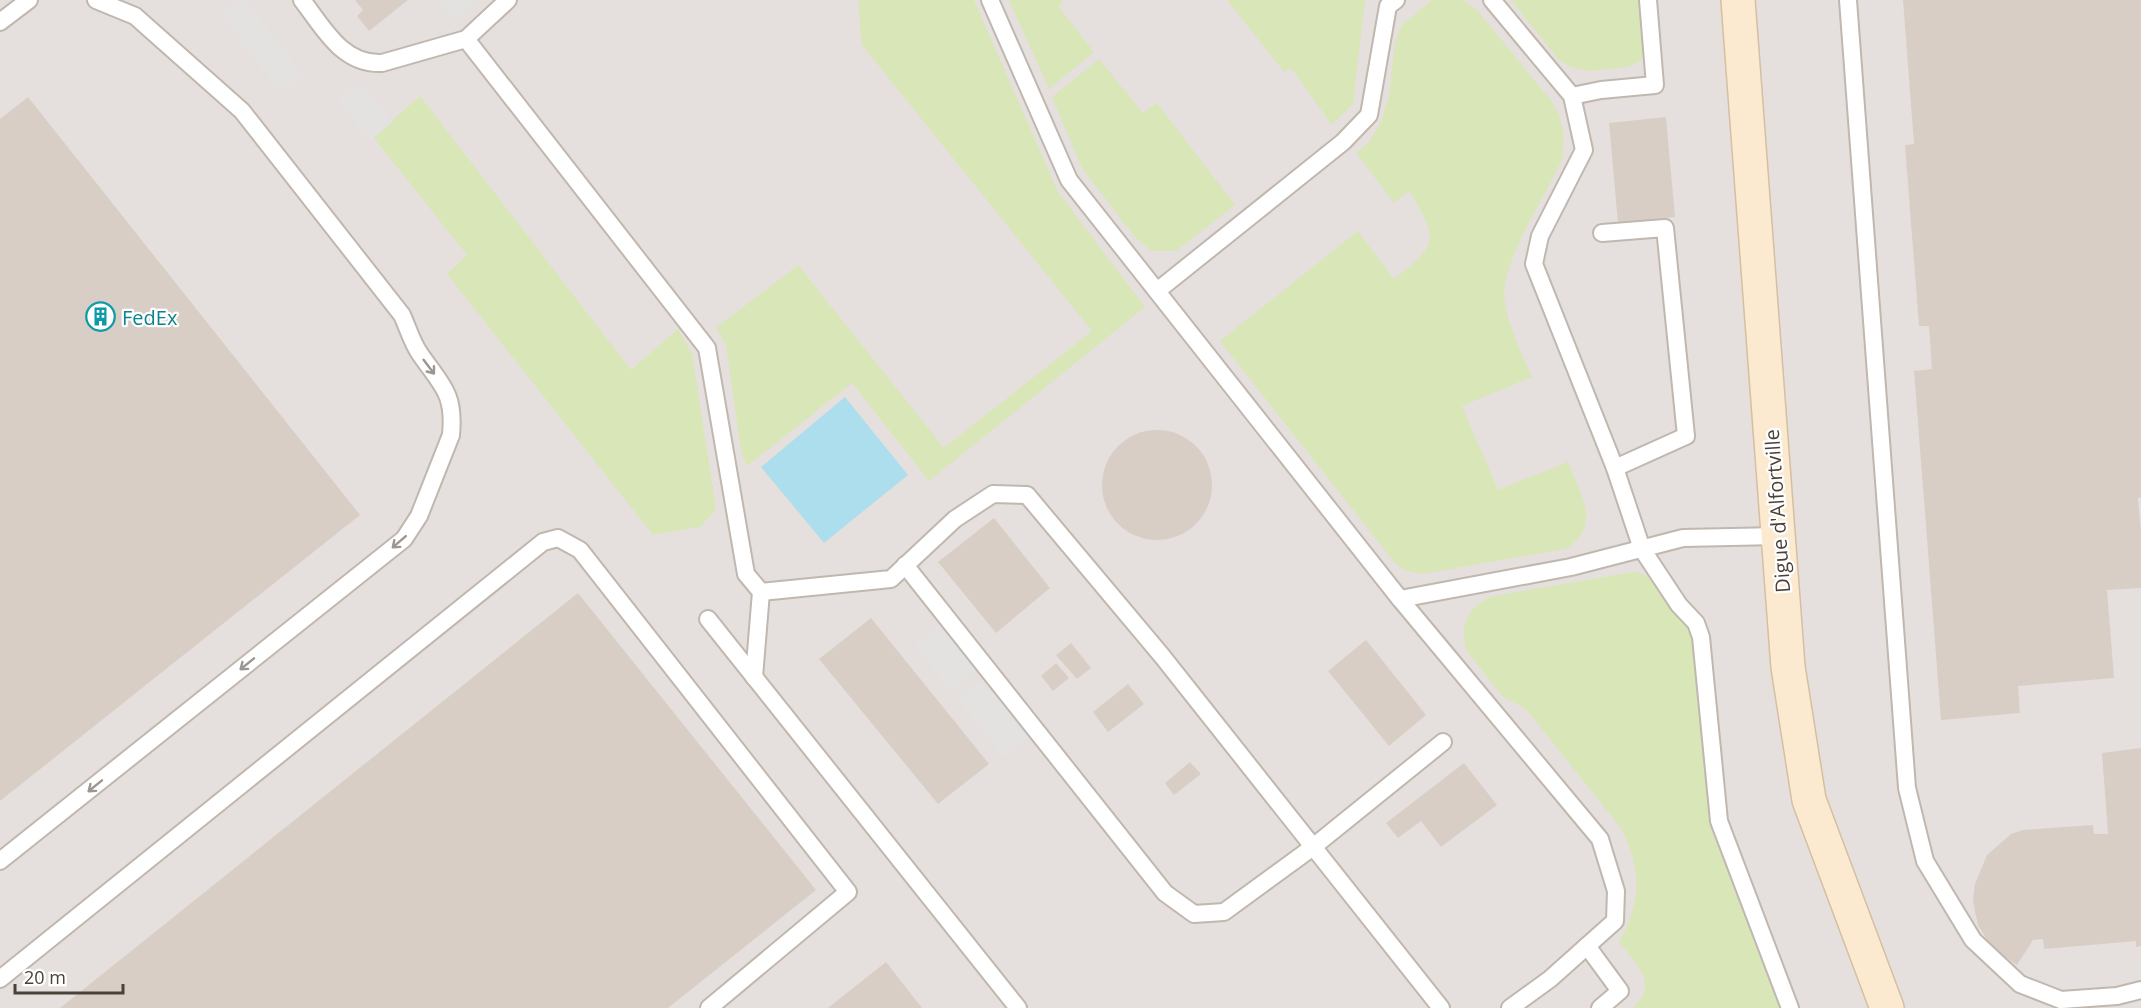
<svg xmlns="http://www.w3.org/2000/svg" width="2141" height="1008" font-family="'Open Sans',sans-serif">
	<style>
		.industrial { fill: #e5e0dd }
		.green { fill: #d9e6b8 }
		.parking { fill: #e4e2e0 }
		.water { fill: #addeed }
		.building { fill: #d9cec5 }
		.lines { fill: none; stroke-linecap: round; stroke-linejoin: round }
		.lane-casing { stroke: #c0b7af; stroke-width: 20 }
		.secondary-casing { stroke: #d5bfa1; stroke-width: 36 }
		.lane { stroke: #fff; stroke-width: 16 }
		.secondary { stroke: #fcead0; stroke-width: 33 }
		.oneway { stroke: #9b9693 }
		.labels { text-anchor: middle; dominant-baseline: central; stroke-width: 4.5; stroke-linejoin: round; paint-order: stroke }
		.culture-label { font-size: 20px; fill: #0d838f; stroke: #fff; text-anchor: start }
		.street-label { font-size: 20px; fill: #49413a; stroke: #fff }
	</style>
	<rect width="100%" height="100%" fill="#f5f1ec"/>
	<rect class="industrial" x="0" y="0" width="2141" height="1008"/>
	<g class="green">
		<path d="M858,0H974L1058,192L1145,307L929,481L852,383L747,466L741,451L726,345L716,328L798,265L944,448L1092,331L862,45Z"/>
		<path d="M1009,0H1064L1058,6L1094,52L1049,89Z"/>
		<path d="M1227,0H1365L1353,104L1332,125L1291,68L1284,72Z"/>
		<path d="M1432,0H1463L1477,10L1552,102L1558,113L1564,134L1562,159C1546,198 1498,263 1505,303C1509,328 1522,353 1532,377L1462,406L1498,490L1568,462C1580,494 1603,525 1566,549L1421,574L1405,570L1395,563L1220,341L1358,231L1394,279C1439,245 1438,238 1409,191L1394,203L1356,153L1369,142L1381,122L1389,96L1395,42L1401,26Z"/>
		<path d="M1511,0H1640L1644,54L1641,60L1628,67L1588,71L1571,67L1560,61Z"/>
		<path d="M1099,59L1143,113L1157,103L1235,205L1176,251H1152L1134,236L1082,168L1052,97Z"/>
		<path d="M420,96L631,370L678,329L692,354L716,509L700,527L653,535L447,274L467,255L373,137Z"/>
		<path d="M1632,572L1640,573L1652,580L1666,603L1691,629L1709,817L1714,835L1783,1008H1632C1661,985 1635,963 1619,942C1642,902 1642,867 1620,827L1530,714L1524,708L1502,696L1467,651C1458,625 1469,605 1494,596Z"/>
	</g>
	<g class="parking">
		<path d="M237,0H245L304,76L281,93L220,14Z"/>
		<path d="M441,0H481L454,21L439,2Z"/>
		<path d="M359,82L393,122L370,141L337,101Z"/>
		<path d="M941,623L978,670L951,691L914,644Z"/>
		<path d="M984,678L1030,736L1004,757L958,699Z"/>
	</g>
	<path class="water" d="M845,397L908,475L824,543L761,467Z"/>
	<g class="building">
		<path d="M355,0H408L369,31L357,16L363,10Z"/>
		<path d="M1903,0H2141V497L2138,498L2141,532V588L2107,590L2114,678L2018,686L2020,713L1941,720L1914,371L1932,369L1929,326H1919L1905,145L1914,144Z"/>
		<path d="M28,97L360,515L0,801V119Z"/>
		<path d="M1666,117L1675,217L1618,223L1609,123Z"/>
		<circle cx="1157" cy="485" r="55"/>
		<path d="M994,518L1050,588L996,633L938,562Z"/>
		<path d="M578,593L816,890L668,1008H60Z"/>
		<path d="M871,618L989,764L938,804L819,659Z"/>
		<path d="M1366,640L1426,715L1389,746L1328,671Z"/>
		<path d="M1071,643L1091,668L1077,679L1056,655Z"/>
		<path d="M1056,663L1069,678L1053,691L1041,676Z"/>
		<path d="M1128,684L1144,704L1108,732L1093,712Z"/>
		<path d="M2141,748V946L2136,947V941L2044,949L2043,939L2033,940L2017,965L1996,951L1986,938L1978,925L1975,912L1973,899L1975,884L1987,855L2011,834L2023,830L2093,825L2094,834H2108L2102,753Z"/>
		<path d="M1190,762L1201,774L1174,795L1165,783Z"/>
		<path d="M1464,763L1497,805L1441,847L1421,821L1398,838L1386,823Z"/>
		<path d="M886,962L922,1008H828Z"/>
	</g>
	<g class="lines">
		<defs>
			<g id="lane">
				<path d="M302,0C323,27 342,65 382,63L466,39L508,0"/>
				<path d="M990,0L1069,180L1400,599L1600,839L1616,891L1615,921L1550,979L1510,1008"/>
				<path d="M1492,0L1572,96L1584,150L1540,236L1534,264L1615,468L1642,549L1679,605L1696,623L1701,637L1719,821L1790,1008"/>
				<path d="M1848,0L1907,788L1925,861L1973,940L2020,984L2061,1000L2117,996L2141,990"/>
				<path d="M0,22L29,0"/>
				<path d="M466,39L707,348L746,574L761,592L754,677"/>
				<path d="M1572,96L1601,90L1655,85L1648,0"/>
				<path d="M1602,233L1665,228L1686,436L1615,468"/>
				<path d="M1157,291L1343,142L1369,115L1388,6L1396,0"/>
				<path d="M905,565L1165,893L1194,914L1224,912L1313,847L1443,742"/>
				<path d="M761,592L891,579L955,519L993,494L1027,495L1162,656L1441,1008"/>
				<path d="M1400,599L1571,567L1683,538L1779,536"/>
				<path d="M708,619L1018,1008"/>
				<path d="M0,861L404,539L419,516L451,435C455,393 442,386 420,354C412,343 408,328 402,315L242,111L135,16L96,0"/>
				<path d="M1587,946L1620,991L1600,1008"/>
				<path d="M0,979L543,542L558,538L580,550L848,892L709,1008"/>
			</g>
			<path id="secondary" d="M1738,0L1788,667L1809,800L1887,1008"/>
		</defs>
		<use href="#lane" class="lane-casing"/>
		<use href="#secondary" class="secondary-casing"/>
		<use href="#lane" class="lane"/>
		<use href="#secondary" class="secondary"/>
	</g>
	<defs><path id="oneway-shaft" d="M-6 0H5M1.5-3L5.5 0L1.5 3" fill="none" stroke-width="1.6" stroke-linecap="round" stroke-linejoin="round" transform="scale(1.5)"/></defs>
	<g class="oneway">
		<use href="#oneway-shaft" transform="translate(429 367) rotate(53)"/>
		<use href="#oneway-shaft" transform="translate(399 542) rotate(139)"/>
		<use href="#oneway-shaft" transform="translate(247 664) rotate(141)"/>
		<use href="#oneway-shaft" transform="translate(95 786) rotate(141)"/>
	</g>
	<defs>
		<symbol id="building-ring" viewBox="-11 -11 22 22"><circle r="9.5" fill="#fff" stroke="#0f9aa8" stroke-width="1.5"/><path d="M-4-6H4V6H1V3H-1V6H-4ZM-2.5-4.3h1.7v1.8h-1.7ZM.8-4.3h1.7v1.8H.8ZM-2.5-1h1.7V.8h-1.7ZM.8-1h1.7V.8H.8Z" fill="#0f9aa8"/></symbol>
	</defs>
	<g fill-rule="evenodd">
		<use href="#building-ring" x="84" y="300" width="33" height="33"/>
	</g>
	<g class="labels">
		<g class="culture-label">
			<text x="122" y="317">FedEx</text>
		</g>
		<g class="street-label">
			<text transform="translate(1777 511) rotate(-94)">Digue d'Alfortville</text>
		</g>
	</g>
	<path d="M15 984v9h108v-9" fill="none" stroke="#49413a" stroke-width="3"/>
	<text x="24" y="984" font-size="18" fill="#49413a" stroke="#ffffff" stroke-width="4.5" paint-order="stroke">20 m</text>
</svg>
